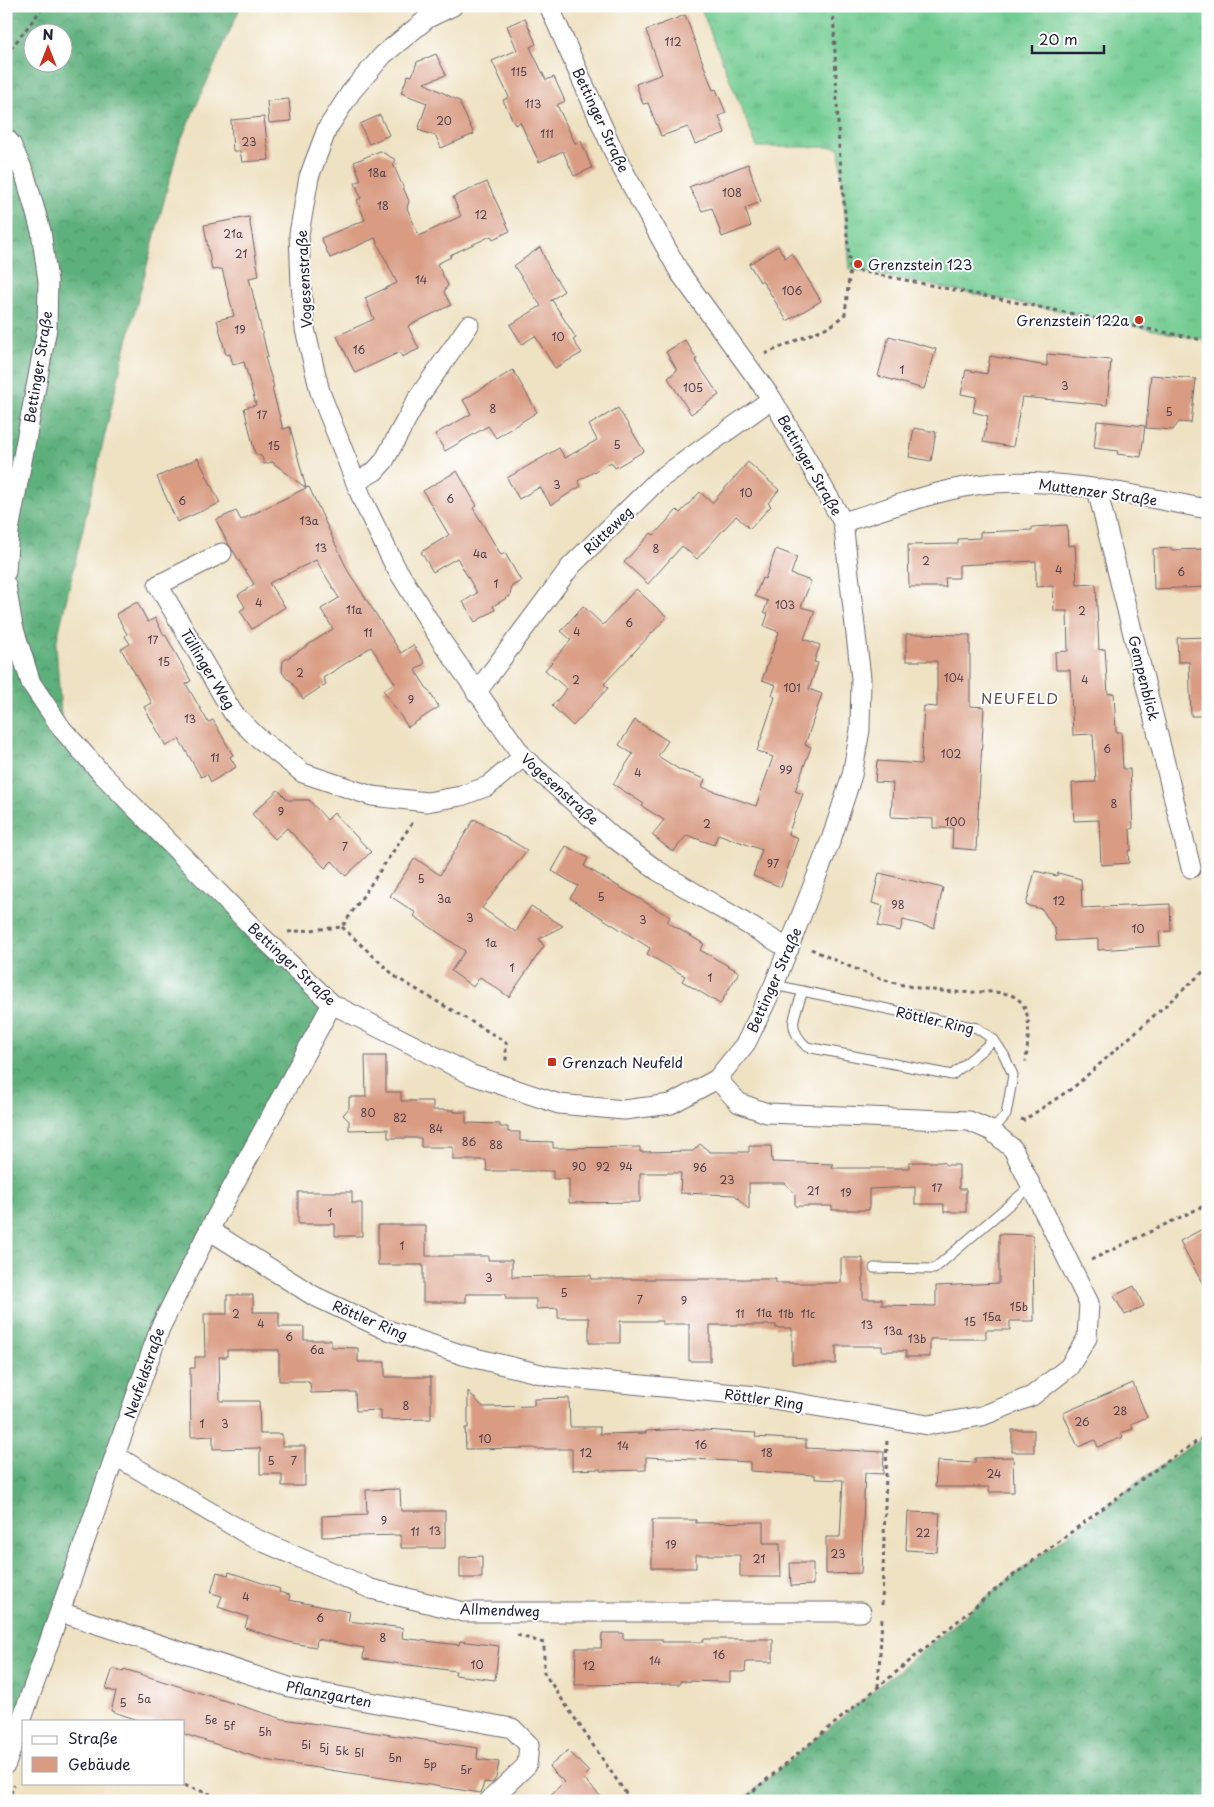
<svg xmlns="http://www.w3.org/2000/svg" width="1214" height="1807" font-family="'Playpen Sans',sans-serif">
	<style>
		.grass { fill: url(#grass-tufts); stroke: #4a7766 }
		.forest { fill: url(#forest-crowns); stroke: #40695c; fill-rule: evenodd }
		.building { fill: #d99c83 }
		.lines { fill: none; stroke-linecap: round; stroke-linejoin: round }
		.service-casing { stroke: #6a656b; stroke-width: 11 }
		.minor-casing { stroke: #6a656b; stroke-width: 21 }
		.path { stroke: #6a656b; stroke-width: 3; stroke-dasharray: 4 4; stroke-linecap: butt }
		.service { stroke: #fff; stroke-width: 9 }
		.minor { stroke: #fff; stroke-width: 19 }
		.poi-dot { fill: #c8321e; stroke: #fff; stroke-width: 2 }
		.labels { text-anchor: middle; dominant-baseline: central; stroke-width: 4; stroke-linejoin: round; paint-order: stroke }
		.number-label { font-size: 11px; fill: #50404d }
		.street-label { font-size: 14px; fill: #22223b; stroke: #fff }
		.poi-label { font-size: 14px; fill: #22223b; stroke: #fff; text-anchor: start }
		.neighbourhood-label { font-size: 15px; letter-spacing: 1px; fill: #624d54; stroke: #fff }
	</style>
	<defs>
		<pattern id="grass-tufts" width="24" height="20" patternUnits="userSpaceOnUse" patternTransform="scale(1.25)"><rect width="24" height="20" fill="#72cc92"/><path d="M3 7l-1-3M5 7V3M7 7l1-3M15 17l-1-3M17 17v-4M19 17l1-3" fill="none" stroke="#62af7f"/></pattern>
		<pattern id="forest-crowns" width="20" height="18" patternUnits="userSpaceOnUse" patternTransform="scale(1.25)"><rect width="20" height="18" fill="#5db07c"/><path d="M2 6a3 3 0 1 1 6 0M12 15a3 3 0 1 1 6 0" fill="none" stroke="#4c8f67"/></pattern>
	</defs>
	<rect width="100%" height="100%" fill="#fff"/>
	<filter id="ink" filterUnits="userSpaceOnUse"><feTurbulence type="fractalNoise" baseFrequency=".02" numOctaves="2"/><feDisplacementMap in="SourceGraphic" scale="10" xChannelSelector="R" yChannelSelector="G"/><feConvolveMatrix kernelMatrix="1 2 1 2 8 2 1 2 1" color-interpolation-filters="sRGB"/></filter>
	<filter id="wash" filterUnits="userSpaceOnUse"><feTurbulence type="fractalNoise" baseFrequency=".0096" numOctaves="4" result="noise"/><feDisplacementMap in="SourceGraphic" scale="20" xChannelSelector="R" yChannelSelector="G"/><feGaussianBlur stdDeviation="1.12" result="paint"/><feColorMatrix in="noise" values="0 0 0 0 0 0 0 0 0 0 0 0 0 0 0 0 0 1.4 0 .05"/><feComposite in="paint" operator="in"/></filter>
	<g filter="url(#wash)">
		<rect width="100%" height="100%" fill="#efe2c3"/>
		<path class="grass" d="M700,6H1208V341L850,269L839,147H757Z"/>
		<g class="forest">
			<path d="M6,6H241L179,144L125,349L56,644L62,729L332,1004L160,1328L6,1764ZM32,32H62V62H32Z"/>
			<path d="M1208,1434V1801H741L1006,1581L1146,1476Z"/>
		</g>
		<g id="blocks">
			<g class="building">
				<path d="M685,15L713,90L716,89L726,113L719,116L725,133L695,144L688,127L661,136L648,103L643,104L636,84L662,74L646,30Z"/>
				<path d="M525,18L536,44L530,47L546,80L554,77L565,101L557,105L575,143L581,141L592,168L574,176L563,151L539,162L520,122L515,125L503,100L509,97L492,61L517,50L507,26Z"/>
				<path d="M436,54L446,75L424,83L461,102L460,104L474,134L441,148L436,136L418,130L427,103L401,93L408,75L412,76L417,62Z"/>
				<path d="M289,99L291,121L269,123L267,101Z"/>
				<path d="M380,115L389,135L369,144L360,124Z"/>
				<path d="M264,117L269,160L242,162L240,151H233L231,120Z"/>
				<path d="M380,151L396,160L393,164L409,201L407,208L419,236L461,216L453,197L487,182L510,231L493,239L491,236L450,255L451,257L437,264L448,285L444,292L451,305L408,326L419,349L402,357L400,352L355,373L337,336L374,319L365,298L397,283L375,238L330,258L321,238L365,220L357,200L361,198L355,183L361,180L354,162Z"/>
				<path d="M748,164L761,202L745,208L751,226L722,237L712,208L702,211L689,187Z"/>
				<path d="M249,217L259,276L249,278L268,357H265L274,387L272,388L283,429L290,427L306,488L309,487L348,571L401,653L413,645L425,663L415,670L439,707L408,727L383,690L395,683L371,647L323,678L326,684L303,699L290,680L287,679L282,672L283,661L333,629L321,609L339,598L316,560L269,583L285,607L252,629L240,611L245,607L238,595L254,584L226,540L216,520L236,511L241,520L306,488L272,462L264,464L262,457L255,453L244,408L256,405L244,362L233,365L230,354L226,355L217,320L234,316L222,269L212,270L204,225Z"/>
				<path d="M778,246L785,258L792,253L821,301L787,321L762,280L760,282L749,264Z"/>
				<path d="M540,247L549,268L564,291L550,301L552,300L576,338L573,340L582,353L555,368L535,336L522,344L510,325L541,306L514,266Z"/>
				<path d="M889,336L936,349L924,389L878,376Z"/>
				<path d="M685,340L697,359L695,360L719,395L691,414L668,378L677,370L666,352Z"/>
				<path d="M1047,354L1111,360L1107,405L1022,397L1013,447L983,442L988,416L973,412L976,397L961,394L966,370L987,374L990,356L1047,366Z"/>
				<path d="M513,370L537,412L496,438L488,426L445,451L435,434L471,414L463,400Z"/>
				<path d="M1151,375L1196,379L1191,423L1179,422L1173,430L1146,428Z"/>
				<path d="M618,408L644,451L615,468L611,462L578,481L581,486L551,505L540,487L519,499L507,478L559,448L565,458L597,440L589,425Z"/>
				<path d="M1097,421L1145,426L1141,457L1117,454L1118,451L1094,448Z"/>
				<path d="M914,428L936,432L931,461L909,457Z"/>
				<path d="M198,458L220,503L177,522L157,477Z"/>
				<path d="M748,462L779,490L768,503L771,506L750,529L736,516L697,559L682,546L648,584L624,562L651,533L654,535L677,510L680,513L700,492L712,503Z"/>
				<path d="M457,471L477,506L473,508L501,555L505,553L521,581L512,586L510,596L493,606L495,610L475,622L463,602L477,593L457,558L433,572L421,552L449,535L423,491Z"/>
				<path d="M1067,525L1068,546L1075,545L1077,585L1096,584L1099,650L1105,649L1108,694L1114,693L1116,732H1121L1123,769H1130L1133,828L1130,829L1131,850L1128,851L1129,863L1101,865L1099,820L1074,821L1072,783L1096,782L1093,734L1073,735L1070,670H1056L1055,652L1068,651L1067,611H1054L1053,586L1036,587V561L959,565V578H945L946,587H909L908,545L958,544V539L980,538V532L1032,530V527Z"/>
				<path d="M1171,548V550L1207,549L1208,587L1154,589L1153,549Z"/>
				<path d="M776,549L797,557L791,574L811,581L801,607L815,611L804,639L820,645L814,662L818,663L809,689L822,694L805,745L811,747L795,791L803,794L788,834L798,838L781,887L753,876L762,850L718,834L714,845L687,835L673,852L652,835L664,820L642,806L644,804L613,784L633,754L619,745L635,720L668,741L658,756L680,770L705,779L702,787L756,806L773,757L757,751L775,697L772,695L776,685L762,680L779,632L764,626L768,614L764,612L768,601L755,596L762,578L765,579Z"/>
				<path d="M636,589L667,617L604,684L608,688L573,726L552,706L567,689L545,670L571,640L561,631L583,606L603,625Z"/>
				<path d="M137,602L148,622L155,618L164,635L165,634L191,681L186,684L208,722L213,720L233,755L230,757L236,767L211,782L207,774L201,777L179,739L166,746L144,707L152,703L121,649L130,644L125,636L127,634L116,614Z"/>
				<path d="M906,634L970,635V706L984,707L976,850L952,848L953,828H933V819L891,817L893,783L875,782L877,761L921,764L924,706L937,707V661H906Z"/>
				<path d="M1208,637V716H1191L1189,662H1178L1177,638Z"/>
				<path d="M278,790L288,800H309L327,820L334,813L371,852L346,876L332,861L325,868L287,828L275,839L252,814Z"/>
				<path d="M474,819L527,850L482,908L516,932L531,906L563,926L539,939L544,946L509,997L480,977L473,987L451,971L465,951L414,916L416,913L390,896L415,858L440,875Z"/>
				<path d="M566,846L588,858L584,866L670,917L667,922L704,944L700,950L739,972L720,1004L682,981L685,976L647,954L650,948L570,898L578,886L552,871Z"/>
				<path d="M1035,871L1057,876L1058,873L1081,879L1082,908L1170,904L1171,931L1159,932L1160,946L1098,950V939L1056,941L1055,929L1042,909L1026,905Z"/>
				<path d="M879,873L943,888L934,928L903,920L900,931L878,926L883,906L872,903Z"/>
				<path d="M365,1056H386V1092H401V1101H433V1110H454V1112H466V1123L500,1124V1127H508V1132H520V1141L553,1142V1148L640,1147V1152L693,1151L700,1144L710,1152H749V1146H771L772,1162L833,1164L832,1168H909V1162H943L946,1165H959V1189H966V1212H944V1204H915V1187L869,1189V1210H832V1206H795V1194L785,1183H749V1210L735,1195L680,1193L681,1173H640V1202L569,1203V1179H553V1171H487L486,1160H453V1147H421V1138H388V1129L349,1130V1121L343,1115L349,1108V1097H366Z"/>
				<path d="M298,1192H352V1203H362V1236H335V1224H298Z"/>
				<path d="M378,1225H426V1256H488V1260H512V1277L591,1275V1279H776V1283H841V1258H863V1299H882V1305L936,1306V1286L999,1283V1234L1033,1235L1034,1321H1010V1330H986V1339H930V1357H906V1351H882V1346H836V1364H792V1328H776V1325H710V1361H689V1324H662V1321H620V1343H589V1318H558V1308L536,1309V1299H506V1294H466V1302H423V1265H378Z"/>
				<path d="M1208,1226V1294L1180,1241Z"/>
				<path d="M1134,1286L1144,1306L1125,1315L1114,1296Z"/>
				<path d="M227,1295H253V1312H279V1327H304V1340H331V1347L358,1348V1362H385V1377H431V1419L381,1420V1410L356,1411L355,1392L311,1393L310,1383H308V1381H279V1350H227V1357H219L220,1401H259L260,1434H282V1446H305V1486H282V1474H260V1448L213,1449V1436L191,1437L190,1368H195V1357H205L204,1314H227Z"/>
				<path d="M1133,1383L1147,1417L1131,1424L1133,1429L1121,1433L1123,1437L1098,1447L1095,1440L1078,1447L1063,1413Z"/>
				<path d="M468,1391L483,1407L534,1406V1399L569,1398L570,1427H600V1434L646,1433V1431L684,1429L756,1433L755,1437L806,1440V1448L884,1452L883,1474L865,1473L861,1573L826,1574V1537H840L843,1480L815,1479V1475L750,1471V1462L693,1459L646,1457V1470L600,1471V1469L572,1470V1449H535V1448L466,1449L465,1428H468Z"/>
				<rect x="1012" y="1430" width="22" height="22"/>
				<path d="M1013,1457L1014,1492H989V1487H935L937,1461L975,1463V1458Z"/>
				<path d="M400,1489L401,1511H445V1548H401V1535L322,1537V1516L367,1514L366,1490Z"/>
				<path d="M908,1512L940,1513L937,1552L906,1550Z"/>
				<path d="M652,1520H696V1523L763,1522V1543H780L781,1577H740V1555H696V1568H652Z"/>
				<path d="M482,1556V1578H460V1557Z"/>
				<path d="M790,1563H813V1585L791,1586Z"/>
				<path d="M217,1572L228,1575L229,1572L280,1589L279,1592L290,1595L289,1600L350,1612L348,1621L403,1628L402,1638L459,1645L460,1641L499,1646L495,1680L455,1675L456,1671L363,1659L364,1648L317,1639L316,1647L292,1643L245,1628L248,1617L218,1607L222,1596L211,1593Z"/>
				<path d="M602,1633H623V1639H662V1642H703V1639H773V1662H746L745,1672H730V1682L680,1681V1684L575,1685L576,1648H601Z"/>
				<path d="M113,1668L123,1672L124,1669L283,1719L478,1748L477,1759L499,1762L496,1778L492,1783L484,1782L481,1793L265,1760L184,1734V1721H141L111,1711L116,1692L106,1689Z"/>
				<path d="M568,1750L589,1772L583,1778L605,1801H544L564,1782L549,1767Z"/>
			</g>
		</g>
	</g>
	<g filter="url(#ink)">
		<use href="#blocks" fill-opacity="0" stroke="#6a656b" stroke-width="1"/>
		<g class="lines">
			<defs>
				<g id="service">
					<path d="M774,985L977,1028L994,1040L1004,1055L1013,1075L1006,1115L992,1131"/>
					<path d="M803,991C795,1016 785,1027 807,1047L952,1075L994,1040"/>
					<path d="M874,1268L934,1269L1031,1186"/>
				</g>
				<g id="minor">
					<path d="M453,6L428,18L383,55L351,92L327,129L309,177L299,234L301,284L305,329L320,392L363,501L395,566L440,639L523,757L615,839L658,871L789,949"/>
					<path d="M6,138L11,144L25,175L41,231L48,281L47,328L9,531L6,572"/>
					<path d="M356,482L375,471L384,461L418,398L469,325"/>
					<path d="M1097,489L1191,868"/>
					<path d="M843,522C891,508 943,487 993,483C1065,478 1137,496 1208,509"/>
					<path d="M222,553L158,585L233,713L256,736L303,773L372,796L427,802L461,796L488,786L523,757"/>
					<path d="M6,585L13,626L31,683L62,729L102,774L260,935L332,1004L472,1075L559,1104L624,1110L671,1104L717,1079L746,1043L774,985L832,837L852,775L860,730L861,678L843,522L772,399L680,273L617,159L549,6"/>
					<path d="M476,693L571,566L657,481L772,399"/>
					<path d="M209,1230L314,1296L382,1328L463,1355L549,1376L756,1396L928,1425L982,1416L1032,1396L1069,1367L1087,1338L1089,1303L1013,1149L992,1131L969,1121L767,1113L739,1103L717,1079"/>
					<path d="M116,1456L252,1537L371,1589L464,1612H861"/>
					<path d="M60,1612L289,1687L512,1728L529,1745L527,1765L489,1801"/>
					<path d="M6,1764L160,1328L209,1230L332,1004"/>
				</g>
			</defs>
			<use href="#service" class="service-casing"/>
			<use href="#minor" class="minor-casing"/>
			<g class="path">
				<path d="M6,55L44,6"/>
				<path d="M850,269L1208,341"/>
				<path d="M765,354L832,325L845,314L850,269L839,147L833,6"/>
				<path d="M342,927L397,978L506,1042V1064"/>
				<path d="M288,932L342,927L413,822"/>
				<path d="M811,949C841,963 871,977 903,985C920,989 939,991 956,992C973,994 1005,987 1019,1000C1034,1014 1027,1043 1026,1062"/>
				<path d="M1021,1119L1024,1120L1074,1087L1204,971L1208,964"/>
				<path d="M1091,1260L1208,1204"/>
				<path d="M882,1605L887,1439"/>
				<path d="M517,1635L544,1643V1673L631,1801"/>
				<path d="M878,1687L882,1619"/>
				<path d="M177,1783L219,1797L244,1801"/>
				<path d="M8,1801L14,1785"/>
				<path d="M741,1801L1006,1581L1146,1476L1208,1434"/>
			</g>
			<use href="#service" class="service"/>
			<use href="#minor" class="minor"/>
		</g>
	</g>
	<g class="poi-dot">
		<circle cx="858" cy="264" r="5"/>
		<circle cx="1139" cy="320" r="5"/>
		<rect x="547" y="1057" width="10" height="10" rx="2.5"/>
	</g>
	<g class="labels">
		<g class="number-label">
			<text x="673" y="41">112</text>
			<text x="519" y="71">115</text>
			<text x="533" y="103">113</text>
			<text x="444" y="120">20</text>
			<text x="547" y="133">111</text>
			<text x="249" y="141">23</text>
			<text x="377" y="172">18a</text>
			<text x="732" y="192">108</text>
			<text x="383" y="205">18</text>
			<text x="481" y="214">12</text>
			<text x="233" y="233">21a</text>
			<text x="241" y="253">21</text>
			<text x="421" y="279">14</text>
			<text x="792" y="290">106</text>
			<text x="240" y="329">19</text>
			<text x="558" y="336">10</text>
			<text x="359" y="349">16</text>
			<text x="902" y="369">1</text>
			<text x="1065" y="385">3</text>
			<text x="693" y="387">105</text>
			<text x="493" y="408">8</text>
			<text x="1169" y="411">5</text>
			<text x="262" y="414">17</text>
			<text x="617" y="444">5</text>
			<text x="274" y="445">15</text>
			<text x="557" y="484">3</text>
			<text x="746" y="492">10</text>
			<text x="450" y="498">6</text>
			<text x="182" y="500">6</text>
			<text x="309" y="520">13a</text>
			<text x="321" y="547">13</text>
			<text x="656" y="548">8</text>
			<text x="480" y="553">4a</text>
			<text x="926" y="560">2</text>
			<text x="1059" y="569">4</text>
			<text x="1181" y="571">6</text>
			<text x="496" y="583">1</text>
			<text x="259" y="602">4</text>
			<text x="785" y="604">103</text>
			<text x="354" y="609">11a</text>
			<text x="1082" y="610">2</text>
			<text x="629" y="622">6</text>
			<text x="577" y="631">4</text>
			<text x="368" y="632">11</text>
			<text x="153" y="639">17</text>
			<text x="164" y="661">15</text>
			<text x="300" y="672">2</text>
			<text x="954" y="677">104</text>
			<text x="576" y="679">2</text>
			<text x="1085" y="679">4</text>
			<text x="792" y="687">101</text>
			<text x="411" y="699">9</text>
			<text x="190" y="718">13</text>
			<text x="1107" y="748">6</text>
			<text x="951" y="753">102</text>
			<text x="215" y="757">11</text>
			<text x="786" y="769">99</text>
			<text x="638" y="772">4</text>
			<text x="1114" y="803">8</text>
			<text x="281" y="811">9</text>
			<text x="955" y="821">100</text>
			<text x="707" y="823">2</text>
			<text x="345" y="846">7</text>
			<text x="773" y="863">97</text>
			<text x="421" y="878">5</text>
			<text x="601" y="896">5</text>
			<text x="444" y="898">3a</text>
			<text x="1059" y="900">12</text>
			<text x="898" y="904">98</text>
			<text x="470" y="917">3</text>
			<text x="643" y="919">3</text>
			<text x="1138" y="928">10</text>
			<text x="491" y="942">1a</text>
			<text x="512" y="967">1</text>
			<text x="710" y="977">1</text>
			<text x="368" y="1112">80</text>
			<text x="400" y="1117">82</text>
			<text x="436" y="1128">84</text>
			<text x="469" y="1141">86</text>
			<text x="496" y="1144">88</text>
			<text x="579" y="1166">90</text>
			<text x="603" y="1166">92</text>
			<text x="626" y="1166">94</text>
			<text x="700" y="1167">96</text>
			<text x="727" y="1179">23</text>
			<text x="937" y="1187">17</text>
			<text x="813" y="1190">21</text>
			<text x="846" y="1192">19</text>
			<text x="330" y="1212">1</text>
			<text x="402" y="1245">1</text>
			<text x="489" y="1277">3</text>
			<text x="564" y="1292">5</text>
			<text x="640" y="1299">7</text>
			<text x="684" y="1300">9</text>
			<text x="1019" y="1306">15b</text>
			<text x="764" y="1312">11a</text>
			<text x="236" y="1313">2</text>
			<text x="740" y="1313">11</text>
			<text x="786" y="1313">11b</text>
			<text x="808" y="1313">11c</text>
			<text x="992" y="1316">15a</text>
			<text x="970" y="1321">15</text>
			<text x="261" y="1323">4</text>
			<text x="867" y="1324">13</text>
			<text x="893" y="1330">13a</text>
			<text x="289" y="1336">6</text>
			<text x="917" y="1338">13b</text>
			<text x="317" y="1349">6a</text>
			<text x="406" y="1405">8</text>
			<text x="1120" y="1410">28</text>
			<text x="1082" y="1421">26</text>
			<text x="202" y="1423">1</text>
			<text x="225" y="1423">3</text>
			<text x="485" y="1438">10</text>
			<text x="701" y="1444">16</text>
			<text x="623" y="1445">14</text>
			<text x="586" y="1452">12</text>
			<text x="767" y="1452">18</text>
			<text x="271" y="1460">5</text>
			<text x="294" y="1460">7</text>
			<text x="994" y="1473">24</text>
			<text x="384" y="1520">9</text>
			<text x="435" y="1530">13</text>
			<text x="415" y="1531">11</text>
			<text x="923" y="1532">22</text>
			<text x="671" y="1544">19</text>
			<text x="838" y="1553">23</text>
			<text x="759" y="1558">21</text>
			<text x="246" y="1596">4</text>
			<text x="320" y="1617">6</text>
			<text x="383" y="1637">8</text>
			<text x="719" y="1654">16</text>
			<text x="655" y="1660">14</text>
			<text x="477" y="1664">10</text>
			<text x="589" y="1665">12</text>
			<text x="144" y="1698">5a</text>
			<text x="123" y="1702">5</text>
			<text x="211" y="1719">5e</text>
			<text x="229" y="1725">5f</text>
			<text x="265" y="1731">5h</text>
			<text x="306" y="1744">5i</text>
			<text x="324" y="1747">5j</text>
			<text x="342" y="1750">5k</text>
			<text x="359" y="1752">5l</text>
			<text x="395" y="1757">5n</text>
			<text x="430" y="1763">5p</text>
			<text x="466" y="1769">5r</text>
		</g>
		<g class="street-label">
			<text transform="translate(601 120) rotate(65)">Bettinger Straße</text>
			<text transform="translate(304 279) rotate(-93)">Vogesenstraße</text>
			<text transform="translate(38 367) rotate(-81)">Bettinger Straße</text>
			<text transform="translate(810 465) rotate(60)">Bettinger Straße</text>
			<text transform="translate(1098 492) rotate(8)">Muttenzer Straße</text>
			<text transform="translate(608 530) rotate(-44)">Rütteweg</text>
			<text transform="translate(208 669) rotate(59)">Tüllinger Weg</text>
			<text transform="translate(1144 678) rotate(76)">Gempenblick</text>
			<text transform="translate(560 789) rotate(42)">Vogesenstraße</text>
			<text transform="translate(292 964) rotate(43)">Bettinger Straße</text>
			<text transform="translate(774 980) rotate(-66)">Bettinger Straße</text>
			<text transform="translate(935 1020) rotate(13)">Röttler Ring</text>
			<text transform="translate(370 1320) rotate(23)">Röttler Ring</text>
			<text transform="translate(144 1373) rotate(-71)">Neufeldstraße</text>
			<text transform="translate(764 1399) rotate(8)">Röttler Ring</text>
			<text transform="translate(500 1610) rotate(2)">Allmendweg</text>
			<text transform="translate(329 1694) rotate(11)">Pflanzgarten</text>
		</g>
		<g class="poi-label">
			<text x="868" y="264">Grenzstein 123</text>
			<text x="1129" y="320" text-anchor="end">Grenzstein 122a</text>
			<text x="562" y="1062">Grenzach Neufeld</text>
		</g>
		<g class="neighbourhood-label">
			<text x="1020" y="697">NEUFELD</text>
		</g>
	</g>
	<rect width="1214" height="1807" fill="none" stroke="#fff" stroke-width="25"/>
	<rect x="22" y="1720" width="162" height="65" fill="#ffffff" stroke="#a7a7b1"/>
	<rect x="32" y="1736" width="25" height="8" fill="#ffffff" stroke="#a7a7b1"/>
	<text x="68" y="1744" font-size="15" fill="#22223b">Straße</text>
	<rect x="32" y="1757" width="25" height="15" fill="#d99c83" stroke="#a7a7b1"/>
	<text x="68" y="1770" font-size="15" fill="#22223b">Gebäude</text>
	<g transform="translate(48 48)"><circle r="24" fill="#ffffff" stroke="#a7a7b1"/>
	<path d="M0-4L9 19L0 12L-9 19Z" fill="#c8321e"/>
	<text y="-8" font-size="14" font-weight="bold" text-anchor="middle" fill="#22223b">N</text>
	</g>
	<path d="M1032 45v8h72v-8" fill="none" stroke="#22223b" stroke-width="2.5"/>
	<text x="1039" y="45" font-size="15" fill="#22223b" stroke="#ffffff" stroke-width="4" paint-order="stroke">20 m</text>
</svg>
